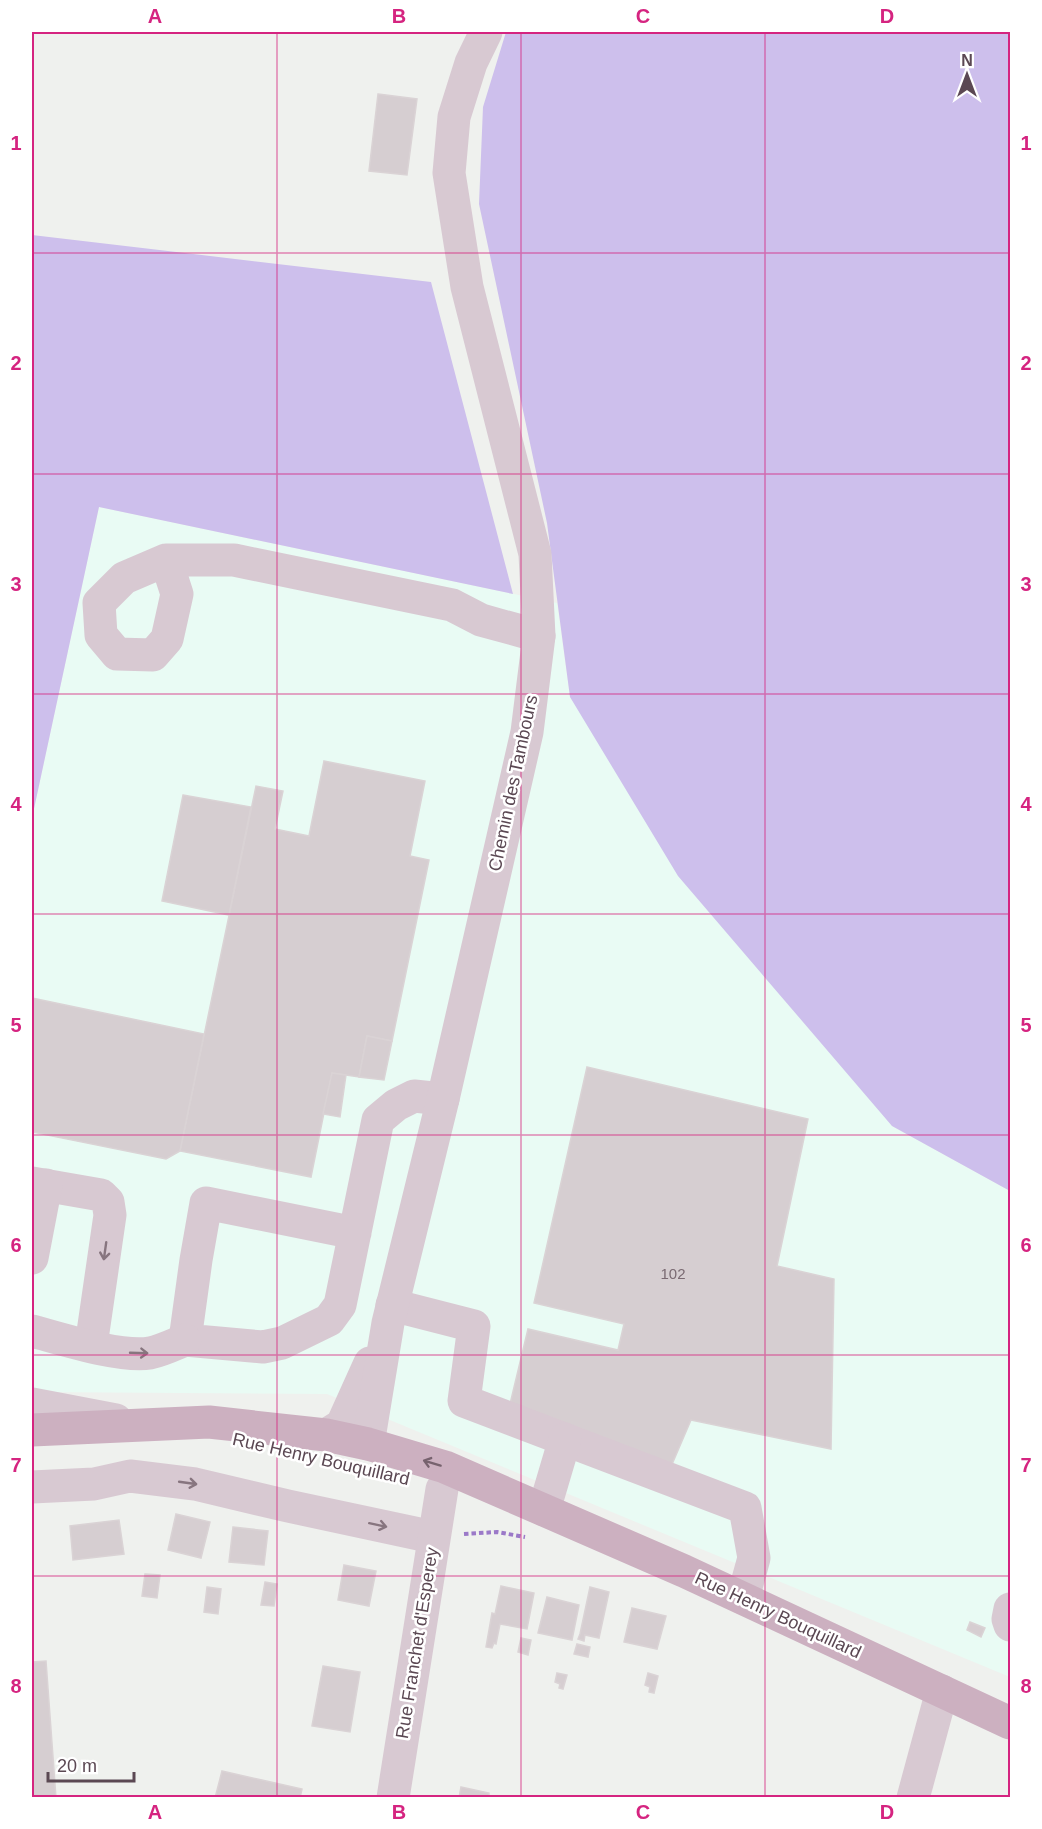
<svg xmlns="http://www.w3.org/2000/svg" width="1042" height="1829" font-family="Helvetica,sans-serif">
	<style>
		.commercial { fill: #e9fbf4 }
		.green { fill: #cdbfec }
		.building { fill: #d6ced1; stroke: #dad3d5; stroke-width: 1.5 }
		.lines { fill: none; stroke-linecap: round; stroke-linejoin: round }
		.path { stroke: #9b79c8; stroke-width: 4; stroke-dasharray: 4.5 3; stroke-linecap: butt }
		.minor { stroke: #d8c9d2; stroke-width: 33 }
		.major { stroke: #ccb0c0; stroke-width: 33 }
		.oneway { stroke: #87757f }
		.oneway2 { stroke: #77626e }
		.grid { fill: none; stroke: #d52480; stroke-width: 1.5; stroke-opacity: 0.55 }
		.labels { text-anchor: middle; dominant-baseline: central; stroke-width: 5; stroke-linejoin: round; paint-order: stroke }
		.number-label { font-size: 15px; fill: #7a6a72 }
		.street-label { font-size: 18px; fill: #5b4853; stroke: #fff }
		.neatline { fill: none; stroke: #d52480; stroke-width: 2 }
		.grid-label { font-size: 20px; text-anchor: middle; font-weight: bold; fill: #d52480 }
	</style>
	<rect width="100%" height="100%" fill="#eff1ee"/>
	<path class="commercial" d="M99,507L557,603L570,697L892,1126L1010,1191V1677L327,1394L32,1392V818Z"/>
	<g class="green">
		<path d="M506,32H1010V1191L892,1126L678,876L570,697L547,523L479,204L483,107Z"/>
		<path d="M32,235L431,282L513,594L99,507L32,818Z"/>
	</g>
	<g class="building">
		<path d="M378,94L417,99L407,175L369,171Z"/>
		<path d="M324,761L425,781L410,856L429,860L392,1041L367,1036L359,1077L332,1073L311,1177L180,1151L256,786L283,791L275,829L309,836Z"/>
		<path d="M183,795L251,807L229,915L162,901Z"/>
		<path d="M32,998L204,1034L180,1151L166,1159L32,1132Z"/>
		<path d="M367,1036L392,1041L384,1080L359,1077Z"/>
		<path d="M587,1067L808,1119L777,1266L834,1279L831,1449L691,1420L670,1469L510,1404L528,1329L618,1350L624,1324L534,1303Z"/>
		<path d="M332,1073L346,1075L340,1117L323,1114Z"/>
		<path d="M176,1514L210,1522L201,1558L168,1550Z"/>
		<path d="M119,1520L124,1554L73,1560L70,1526Z"/>
		<path d="M233,1527L268,1531L264,1565L229,1562Z"/>
		<path d="M344,1565L376,1571L369,1606L338,1600Z"/>
		<path d="M145,1574L160,1575L157,1598L142,1596Z"/>
		<path d="M265,1582L277,1584L274,1606L261,1605Z"/>
		<path d="M501,1586L534,1593L527,1629L500,1624L496,1644L494,1643L492,1648L486,1647L492,1613L495,1614Z"/>
		<path d="M207,1587L221,1589L218,1614L204,1612Z"/>
		<path d="M590,1587L609,1592L599,1638L585,1635L584,1641L578,1639L580,1634Z"/>
		<path d="M547,1597L579,1605L572,1640L538,1633Z"/>
		<path d="M632,1608L666,1616L657,1649L624,1642Z"/>
		<path d="M970,1622L985,1628L981,1637L967,1630Z"/>
		<path d="M521,1638L531,1640L528,1655L518,1652Z"/>
		<path d="M577,1644L590,1647L588,1657L574,1654Z"/>
		<path d="M46,1661L56,1798H32V1662Z"/>
		<path d="M323,1666L360,1672L350,1732L312,1726Z"/>
		<path d="M557,1673L567,1675L563,1689L559,1688L560,1684L555,1682Z"/>
		<path d="M648,1673L658,1676L654,1693L649,1692L650,1687L645,1685Z"/>
		<path d="M222,1771L302,1789L300,1798H215Z"/>
		<path d="M461,1787L489,1793V1798H459Z"/>
	</g>
	<g class="lines">
		<path class="path" d="M464,1534L497,1532L525,1537"/>
		<g class="minor">
			<path d="M166,560L177,594L167,639L153,655L117,654L101,635L99,603L124,578L166,560H234L452,605L481,620L539,636"/>
			<path d="M32,1183L101,1195L108,1202L110,1215L91,1346"/>
			<path d="M355,1233L206,1203L196,1260L185,1340L263,1347L282,1343L329,1320L340,1305L378,1120L396,1105L414,1096L443,1099"/>
			<path d="M32,1258L46,1185"/>
			<path d="M392,1305L474,1326L464,1401L745,1508L754,1558L743,1598"/>
			<path d="M32,1331C62,1339 121,1358 150,1353C163,1350 173,1345 185,1340"/>
			<path d="M32,1404L116,1420"/>
			<path d="M326,1435L342,1425L370,1363"/>
			<path d="M368,1444L388,1323L443,1099L527,732L539,636L535,554L467,287L449,173L454,117L471,63L486,32"/>
			<path d="M32,1487L94,1484L130,1476L195,1484L288,1506L433,1537"/>
			<path d="M544,1510L565,1439"/>
			<path d="M1010,1609L1008,1619L1010,1625"/>
			<path d="M393,1798L442,1489"/>
			<path d="M913,1798L942,1691"/>
		</g>
		<path class="major" d="M32,1430L209,1422L326,1435L368,1444L445,1467L684,1571L1010,1723"/>
	</g>
	<defs><path id="oneway-shaft" d="M-6 0H5M1.5-3L5.5 0L1.5 3" fill="none" stroke-width="1.6" stroke-linecap="round" stroke-linejoin="round" transform="scale(1.5)"/></defs>
	<g class="oneway">
		<use href="#oneway-shaft" transform="translate(105 1251) rotate(98)"/>
		<use href="#oneway-shaft" transform="translate(139 1353) rotate(2)"/>
		<use href="#oneway-shaft" transform="translate(188 1483) rotate(8)"/>
		<use href="#oneway-shaft" transform="translate(378 1525) rotate(12)"/>
	</g>
	<use class="oneway2" href="#oneway-shaft" transform="translate(432 1463) rotate(-163)"/>
	<path class="grid" d="M277,32V1798M521,32V1798M765,32V1798M32,253H1010M32,474H1010M32,694H1010M32,914H1010M32,1135H1010M32,1355H1010M32,1576H1010"/>
	<g class="labels">
		<g class="number-label">
			<text x="673" y="1273">102</text>
		</g>
		<g class="street-label">
			<text transform="translate(513 783) rotate(-78)">Chemin des Tambours</text>
			<text transform="translate(321 1459) rotate(13)">Rue Henry Bouquillard</text>
			<text transform="translate(778 1615) rotate(25)">Rue Henry Bouquillard</text>
			<text transform="translate(417 1643) rotate(-81)">Rue Franchet d'Esperey</text>
		</g>
	</g>
	<rect width="1042" height="1829" fill="none" stroke="#ffffff" stroke-width="66"/>
	<g transform="translate(967 75)" stroke="#ffffff" stroke-width="4.5" paint-order="stroke">
	<path d="M0-4.5L10 22L0 15L-10 22Z" fill="#5b4853"/>
	<text y="-9" font-size="16" font-weight="bold" text-anchor="middle" fill="#5b4853">N</text>
	</g>
	<path d="M48 1772v9h86v-9" fill="none" stroke="#5b4853" stroke-width="3"/>
	<text x="57" y="1772" font-size="18" fill="#5b4853" stroke="#ffffff" stroke-width="4.5" paint-order="stroke">20 m</text>
	<rect x="33" y="33" width="976" height="1763" class="neatline"/>
	<g class="grid-label">
		<text x="155" y="23">A</text>
		<text x="399" y="23">B</text>
		<text x="643" y="23">C</text>
		<text x="887" y="23">D</text>
		<text x="16" y="150">1</text>
		<text x="1026" y="150">1</text>
		<text x="16" y="370">2</text>
		<text x="1026" y="370">2</text>
		<text x="16" y="591">3</text>
		<text x="1026" y="591">3</text>
		<text x="16" y="811">4</text>
		<text x="1026" y="811">4</text>
		<text x="16" y="1032">5</text>
		<text x="1026" y="1032">5</text>
		<text x="16" y="1252">6</text>
		<text x="1026" y="1252">6</text>
		<text x="16" y="1472">7</text>
		<text x="1026" y="1472">7</text>
		<text x="16" y="1693">8</text>
		<text x="1026" y="1693">8</text>
		<text x="155" y="1819">A</text>
		<text x="399" y="1819">B</text>
		<text x="643" y="1819">C</text>
		<text x="887" y="1819">D</text>
	</g>
</svg>
